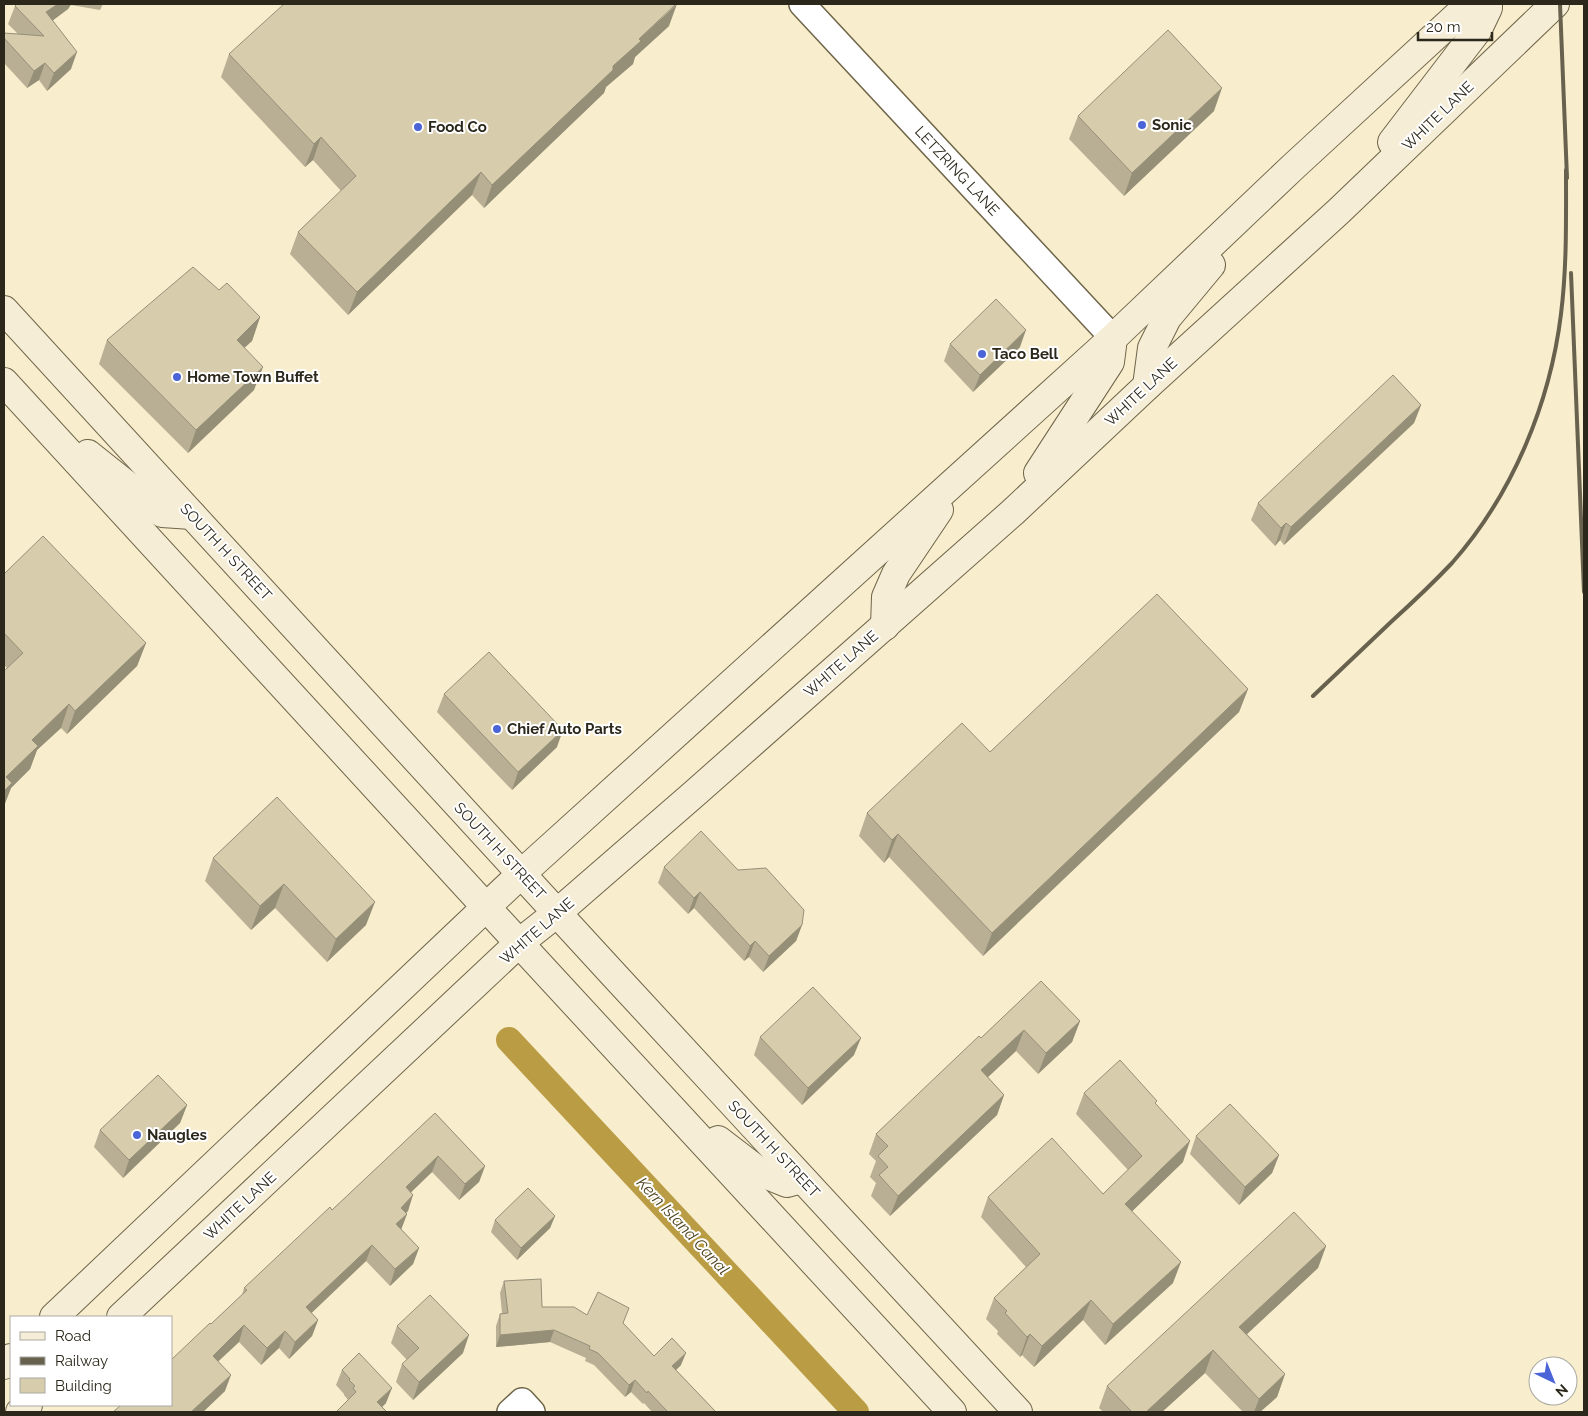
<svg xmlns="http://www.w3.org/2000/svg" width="1588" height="1416" font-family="Raleway,sans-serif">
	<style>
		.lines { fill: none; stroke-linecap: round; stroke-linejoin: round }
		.canal { stroke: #ba9c44; stroke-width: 26 }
		.street-casing { stroke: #6f6549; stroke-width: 28 }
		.secondary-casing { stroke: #6f6549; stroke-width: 30 }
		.street { stroke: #fff; stroke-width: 25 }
		.secondary { stroke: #f5edd6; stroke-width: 28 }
		.rail { stroke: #67614e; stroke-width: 4 }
		.wall { fill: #b9af94 }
		.shaded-wall { fill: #968f78 }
		.building { fill: #d7ccac; stroke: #968f78 }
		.poi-dot { fill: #4b64d8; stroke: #fff; stroke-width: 2 }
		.labels { text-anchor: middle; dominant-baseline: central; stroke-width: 4; stroke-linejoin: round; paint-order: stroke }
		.street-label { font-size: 15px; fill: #2b271a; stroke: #fff }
		.poi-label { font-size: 15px; font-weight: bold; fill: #2b271a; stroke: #fff; text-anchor: start }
		.water-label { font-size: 16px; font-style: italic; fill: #4d401b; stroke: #fff }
	</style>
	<rect width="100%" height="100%" fill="#f8edcc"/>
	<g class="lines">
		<path class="canal" d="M509,1040L856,1412"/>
		<defs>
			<g id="street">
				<path d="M802,4L1113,338"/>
				<path d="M510,1412L522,1401L532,1412"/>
			</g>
			<g id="secondary">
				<path d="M1392,142L1477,31L1488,8V4"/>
				<path d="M4,310L614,975L1018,1412"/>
				<path d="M4,382L519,943L952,1412"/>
				<path d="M1147,386L1152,348L1167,318L1211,265"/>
				<path d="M88,454L162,513L192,515"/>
				<path d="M1038,473L1110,362L1113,338"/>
				<path d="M885,626L886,597L896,574L939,510"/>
				<path d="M718,1140L760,1172L787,1183L802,1179"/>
				<path d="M54,1317L521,874L1113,338L1294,166L1470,4"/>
				<path d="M121,1317L519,943L557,913L694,794L1013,512L1147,386L1339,211L1555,4"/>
				<path d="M4,1365L11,1358"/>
				<path d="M20,1412L28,1405"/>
			</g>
		</defs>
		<use href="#street" class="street-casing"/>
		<use href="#secondary" class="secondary-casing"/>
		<use href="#street" class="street"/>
		<use href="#secondary" class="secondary"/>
		<g class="rail">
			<path d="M1560,4L1567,178"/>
			<path d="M1571,273L1584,592"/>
			<path d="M1313,696C1339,671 1366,646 1392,621C1413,602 1433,583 1452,563C1512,495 1550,404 1561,314C1567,266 1566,218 1566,170"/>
		</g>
	</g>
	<g class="wall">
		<path d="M17,4H103L100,10L71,5L68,9L53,20L71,69L47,91L39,80L27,88L4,63V33L18,34L8,24L15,6Z"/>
		<path d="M669,26L635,57L633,64L606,87L604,93L484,208L472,195L348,315L290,254L298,232L341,191L313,160L305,167L221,77L229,54Z"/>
		<path d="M1214,111L1124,196L1069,139L1078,116Z"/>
		<path d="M219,290L260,317L252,341L244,347L254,390L188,453L99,364L107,340Z"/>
		<path d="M950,344L1020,347L973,392L944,361Z"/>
		<path d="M1421,405L1414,423L1284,545L1280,540L1275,546L1251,520L1258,503Z"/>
		<path d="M4,574L146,643L137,666L67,734L61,728L37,750L30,769L11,788L4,806V671L7,668L4,665Z"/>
		<path d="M1248,689L1239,712L983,956L889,857L884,863L859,836L867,813L990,752Z"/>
		<path d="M444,694L557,747L512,790L437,712Z"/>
		<path d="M277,797L366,925L327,962L275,908L251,930L205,881L213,858Z"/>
		<path d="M664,867L738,870L802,925L796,941L763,972L749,957L744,961L694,908L688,914L658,883Z"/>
		<path d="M1041,981L1080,1021L1072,1042L1038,1074L1016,1051L988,1077L1004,1095L997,1115L890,1216L871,1196L876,1183L870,1177L876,1161L869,1154L876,1134L981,1038Z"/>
		<path d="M760,1037L854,1055L802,1105L754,1055Z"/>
		<path d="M1084,1093L1156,1105L1183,1162L1132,1211L1173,1283L1105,1345L1083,1320L1034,1367L1022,1355L1020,1357L997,1334L998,1331L986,1319L994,1298L1026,1267L981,1217L988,1197L1103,1194L1128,1170L1076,1114Z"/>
		<path d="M187,1105L180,1123L123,1178L94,1147L100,1130Z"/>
		<path d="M435,1113L485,1166L479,1182L459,1200L432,1172L411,1192L408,1211L406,1213L407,1214L401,1229L419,1248L413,1264L390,1286L366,1261L311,1313L318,1320L312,1336L289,1359L279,1348L261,1365L239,1342L218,1361L225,1391L203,1412H113L171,1405L211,1324L242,1295L244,1288L332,1210Z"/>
		<path d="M1196,1136L1279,1155L1272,1173L1239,1205L1190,1154Z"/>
		<path d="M555,1216L550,1228L517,1260L491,1232L495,1220Z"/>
		<path d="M1326,1246L1318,1268L1247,1334L1285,1374L1277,1397L1260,1412H1243L1205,1373L1162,1412H1103L1099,1408L1107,1386Z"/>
		<path d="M504,1281L542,1307L587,1315L623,1323L654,1356L681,1365L676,1370L716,1412H652L644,1403L643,1404L631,1392L625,1397L594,1365L585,1361L586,1358L550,1342L496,1347V1326L500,1314L502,1313L500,1293Z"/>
		<path d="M397,1326L463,1353L413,1400L396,1382L402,1364L407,1360L391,1343Z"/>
		<path d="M342,1370L386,1403L382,1407L348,1400L344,1395V1394L336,1385Z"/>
	</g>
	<g class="shaded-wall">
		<path d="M58,4H71L68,9L40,30L46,12Z"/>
		<path d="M677,4L669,26L635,57L633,64L606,87L604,93L484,208L492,185L639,39Z"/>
		<path d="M77,52L71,69L47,91L54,73Z"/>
		<path d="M45,63L39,80L27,88L34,71Z"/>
		<path d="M1222,88L1214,111L1124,196L1132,173Z"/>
		<path d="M321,137L313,160L305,167L314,144Z"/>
		<path d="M481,172L472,195L348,315L357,292Z"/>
		<path d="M260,317L252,341L228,363L237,340Z"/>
		<path d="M1026,330L1020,347L973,392L980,375Z"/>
		<path d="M263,367L254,390L188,453L196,430Z"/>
		<path d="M1421,405L1414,423L1284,545L1291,527Z"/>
		<path d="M1286,523L1280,540L1275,546L1281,528Z"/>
		<path d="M146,643L137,666L67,734L75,711Z"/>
		<path d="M1248,689L1239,712L983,956L992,933Z"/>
		<path d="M69,704L61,728L37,750L30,769L11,788L4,806V783L6,777L32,740Z"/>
		<path d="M563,730L557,747L512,790L518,772Z"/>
		<path d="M898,834L889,857L884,863L892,840Z"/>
		<path d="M284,884L275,908L251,930L260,906Z"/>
		<path d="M700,892L694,908L688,914L694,898Z"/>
		<path d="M375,902L366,925L327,962L336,939Z"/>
		<path d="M802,925L796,941L763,972L769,956Z"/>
		<path d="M755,941L749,957L744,961L750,946Z"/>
		<path d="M1080,1021L1072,1042L1038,1074L1046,1053Z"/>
		<path d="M1024,1030L1016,1051L973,1091L981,1070Z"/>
		<path d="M861,1038L854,1055L802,1105L808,1088Z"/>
		<path d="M1004,1095L997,1115L890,1216L898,1196Z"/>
		<path d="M187,1105L180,1123L123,1178L129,1160Z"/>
		<path d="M1190,1141L1183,1162L1118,1225L1125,1204Z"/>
		<path d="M1279,1155L1272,1173L1239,1205L1245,1187Z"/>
		<path d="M438,1156L432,1172L400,1203L406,1187Z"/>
		<path d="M485,1166L479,1182L459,1200L465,1184Z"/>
		<path d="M413,1195L408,1211L395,1224L401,1208Z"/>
		<path d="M407,1214L401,1230L396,1224Z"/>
		<path d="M555,1216L550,1228L517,1260L521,1248Z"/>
		<path d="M372,1245L366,1261L300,1324L306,1307Z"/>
		<path d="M1326,1246L1318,1268L1231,1349L1239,1327Z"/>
		<path d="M419,1248L413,1264L390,1286L395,1269Z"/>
		<path d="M1181,1262L1173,1283L1105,1345L1113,1324Z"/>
		<path d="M1091,1300L1083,1320L1034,1367L1042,1346Z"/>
		<path d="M318,1320L312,1336L289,1359L295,1342Z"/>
		<path d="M244,1325L239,1342L207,1372L213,1356Z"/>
		<path d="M554,1330L550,1342L496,1347L500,1335Z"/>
		<path d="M285,1331L279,1348L261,1365L267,1348Z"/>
		<path d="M1030,1334L1022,1355L1020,1357L1027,1337Z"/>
		<path d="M469,1335L463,1353L413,1400L419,1382Z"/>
		<path d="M1213,1350L1205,1373L1162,1412H1146Z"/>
		<path d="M686,1353L681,1365L668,1378L672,1366Z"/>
		<path d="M1285,1374L1277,1397L1260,1412H1254L1259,1399Z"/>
		<path d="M231,1375L225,1391L203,1412H191Z"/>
		<path d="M635,1380L631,1392L625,1397L629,1385Z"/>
		<path d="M392,1388L386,1403L377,1412V1402Z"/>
	</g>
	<g class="building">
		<path d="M17,4H58L46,12L77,52L54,73L45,63L34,71L4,38V33L44,36L15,6Z"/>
		<path d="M284,4H676L639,39L641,41L613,66V70L492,185L481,172L357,292L298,232L356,176L321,137L314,144L229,54Z"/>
		<path d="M1168,30L1222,88L1132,173L1078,116Z"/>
		<path d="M193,267L219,290L227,283L260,317L237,340L263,367L196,430L107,340Z"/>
		<path d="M996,299L1026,330L980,375L950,344Z"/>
		<path d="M1393,375L1421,405L1291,527L1286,523L1281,528L1258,503Z"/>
		<path d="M43,536L146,643L75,711L69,704L32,740L38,746L6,777L12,783L4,791V671L23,653L4,633V574Z"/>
		<path d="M1157,594L1248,689L992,933L898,834L892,840L867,813L962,723L990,752Z"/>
		<path d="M489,652L563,730L518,772L444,694Z"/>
		<path d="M277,797L375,902L336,939L284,884L260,906L213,858Z"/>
		<path d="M701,831L738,870L766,868L804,910L802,925L769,956L755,941L750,946L700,892L694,898L664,867Z"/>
		<path d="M1041,981L1080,1021L1046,1053L1024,1030L981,1070L1004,1095L898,1196L879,1175L888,1167L878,1156L888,1146L876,1134L979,1036L981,1038Z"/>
		<path d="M813,987L861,1038L808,1088L760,1037Z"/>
		<path d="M1120,1060L1157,1101L1155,1103L1190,1141L1125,1204L1181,1262L1113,1324L1091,1300L1042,1346L1030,1334L1027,1337L1005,1313L1007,1311L994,1298L1040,1254L988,1197L1052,1138L1103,1194L1142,1156L1084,1093Z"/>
		<path d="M158,1075L187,1105L129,1160L100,1130Z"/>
		<path d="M1230,1104L1279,1155L1245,1187L1196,1136Z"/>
		<path d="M435,1113L485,1166L465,1184L438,1156L406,1187L413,1195L401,1208L407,1214L396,1224L419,1248L395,1269L372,1245L306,1307L318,1320L295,1342L285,1331L267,1348L244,1325L213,1356L231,1375L191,1412H113L121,1405H171V1360L210,1323L211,1324L247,1290L244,1288L330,1207L332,1210Z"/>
		<path d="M528,1188L555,1216L521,1248L495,1220Z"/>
		<path d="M1294,1212L1326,1246L1239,1327L1285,1374L1259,1399L1213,1350L1146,1412H1132L1107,1386Z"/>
		<path d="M541,1279L542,1307H574L587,1315L598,1292L629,1308L623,1323L654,1356L672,1338L686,1353L672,1366L716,1412H668L648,1391L647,1393L635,1380L629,1385L598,1353L589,1349L590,1346L554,1330L500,1335V1314L508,1313L504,1281Z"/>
		<path d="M430,1295L469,1335L419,1382L402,1364L419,1348L397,1326Z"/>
		<path d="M359,1353L392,1388L377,1402L387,1412H336L356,1392L353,1388L355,1386L349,1380L350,1379L342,1370Z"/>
	</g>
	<g class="poi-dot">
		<circle cx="1142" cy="125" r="5"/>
		<circle cx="418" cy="127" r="5"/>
		<circle cx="982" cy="354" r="5"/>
		<circle cx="177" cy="377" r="5"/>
		<circle cx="497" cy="729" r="5"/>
		<circle cx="137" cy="1135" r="5"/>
	</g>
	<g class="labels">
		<g class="street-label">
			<text transform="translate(1438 116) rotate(-44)">WHITE LANE</text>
			<text transform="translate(957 171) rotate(47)">LETZRING LANE</text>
			<text transform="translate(1141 392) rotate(-43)">WHITE LANE</text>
			<text transform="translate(226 552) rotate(47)">SOUTH H STREET</text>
			<text transform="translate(841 664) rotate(-41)">WHITE LANE</text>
			<text transform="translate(500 851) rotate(47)">SOUTH H STREET</text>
			<text transform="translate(537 931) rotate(-41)">WHITE LANE</text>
			<text transform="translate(774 1149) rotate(47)">SOUTH H STREET</text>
			<text transform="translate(240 1206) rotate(-43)">WHITE LANE</text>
		</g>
		<g class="poi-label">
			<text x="1152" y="125">Sonic</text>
			<text x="428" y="127">Food Co</text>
			<text x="992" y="354">Taco Bell</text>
			<text x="187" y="377">Home Town Buffet</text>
			<text x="507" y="729">Chief Auto Parts</text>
			<text x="147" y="1135">Naugles</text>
		</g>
		<g class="water-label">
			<text transform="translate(683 1226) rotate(47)">Kern Island Canal</text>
		</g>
	</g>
	<rect width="1588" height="1416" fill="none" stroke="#2b271a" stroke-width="10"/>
	<rect x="10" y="1316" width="162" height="90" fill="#ffffff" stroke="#aaa9a3"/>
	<rect x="20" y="1332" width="25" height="8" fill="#f5edd6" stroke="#aaa9a3"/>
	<text x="55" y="1341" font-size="15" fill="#2b271a">Road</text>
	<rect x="20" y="1357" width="25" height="8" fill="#67614e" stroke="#aaa9a3"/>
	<text x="55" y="1366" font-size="15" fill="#2b271a">Railway</text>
	<rect x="20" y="1378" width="25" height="15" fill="#d7ccac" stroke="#aaa9a3"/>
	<text x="55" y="1391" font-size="15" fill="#2b271a">Building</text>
	<g transform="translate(1553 1381) rotate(137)"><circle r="24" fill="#ffffff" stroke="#aaa9a3"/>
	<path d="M0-4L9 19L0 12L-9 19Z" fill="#4b64d8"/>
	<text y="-8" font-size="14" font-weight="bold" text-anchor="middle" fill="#2b271a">N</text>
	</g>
	<path d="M1418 32v8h74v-8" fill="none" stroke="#2b271a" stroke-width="2.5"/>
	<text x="1426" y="32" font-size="15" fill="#2b271a" stroke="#ffffff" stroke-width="4" paint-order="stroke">20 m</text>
</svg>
